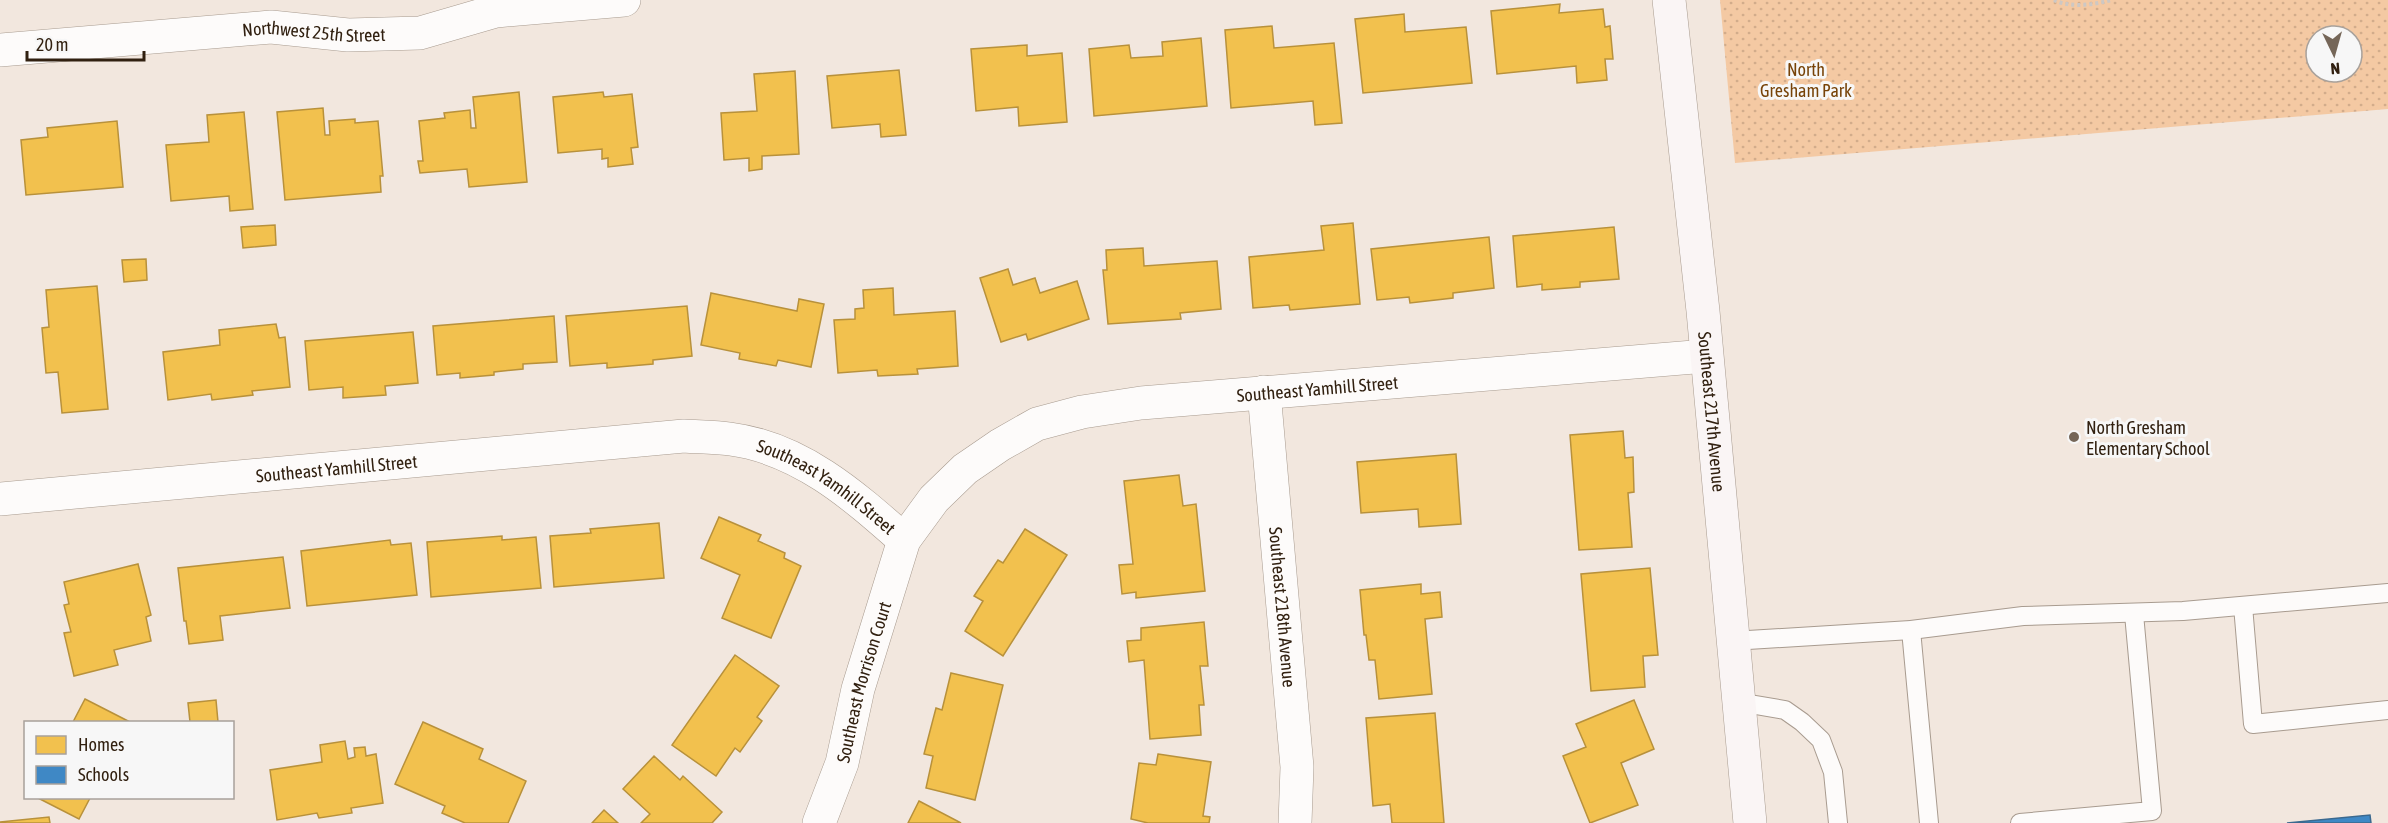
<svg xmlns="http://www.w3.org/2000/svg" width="2388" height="823" font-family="'Asap Condensed',sans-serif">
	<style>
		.park { fill: url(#park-dots); fill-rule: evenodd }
		.homes { fill: #f2c14e; stroke: #b8913b; stroke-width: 1.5 }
		.schools { fill: #3f88c5; stroke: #3b698f; stroke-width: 1.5 }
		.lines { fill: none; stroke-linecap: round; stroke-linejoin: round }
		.lane-casing { stroke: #a89b8f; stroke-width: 20 }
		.street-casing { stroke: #a89b8f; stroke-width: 34 }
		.secondary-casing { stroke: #a89b8f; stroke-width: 34 }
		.path { stroke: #cdc8c4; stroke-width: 4; stroke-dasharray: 3 3; stroke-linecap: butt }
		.lane { stroke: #fdfbfa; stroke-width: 18 }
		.street { stroke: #fdfbfa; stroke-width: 33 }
		.secondary { stroke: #faf5f5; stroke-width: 33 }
		.poi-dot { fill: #756658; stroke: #f7f7f7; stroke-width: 2 }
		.labels { text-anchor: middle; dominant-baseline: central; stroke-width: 6; stroke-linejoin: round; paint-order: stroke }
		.street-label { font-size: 18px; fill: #312010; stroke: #f7f7f7 }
		.park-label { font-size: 18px; fill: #774308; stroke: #f7f7f7 }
		.poi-label { font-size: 18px; fill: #312010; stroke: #f7f7f7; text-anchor: start }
	</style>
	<defs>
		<pattern id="park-dots" width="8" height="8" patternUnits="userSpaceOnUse" patternTransform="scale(1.5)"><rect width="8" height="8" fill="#f4c9a3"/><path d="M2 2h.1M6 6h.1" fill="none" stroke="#d2ac8b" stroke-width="1.8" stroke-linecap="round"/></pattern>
	</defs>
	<rect width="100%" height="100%" fill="#f2e7de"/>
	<path class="park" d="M1720,0H2388V109L1735,163ZM2316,36H2352V72H2316Z"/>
	<g class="homes">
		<path d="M1560,4L1559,13L1603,9L1605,27L1610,26L1613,59H1605L1607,80L1577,83L1576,66L1497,74L1491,11Z"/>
		<path d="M1404,14L1405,32L1466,27L1472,83L1363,93L1355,19Z"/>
		<path d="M1272,26L1274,48L1334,43L1342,123L1315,125L1313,101L1231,108L1225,30Z"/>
		<path d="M1201,38L1207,106L1094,116L1089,49L1129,45L1131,58L1163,56L1162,42Z"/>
		<path d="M1027,45V56L1062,53L1067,122L1019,126L1018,107L976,111L971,49Z"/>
		<path d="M899,70L906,135L881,137L880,124L832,128L827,76Z"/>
		<path d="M795,71L799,154L762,156V169L749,171V158L724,160L721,113L757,111L754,74Z"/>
		<path d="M519,92L527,182L469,187L467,169L420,173L418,161H423L419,121L445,118L444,113L470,110L471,128H476L473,97Z"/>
		<path d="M603,92L604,97L632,94L638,147L631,148L633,164L608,167V158L602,159V149L558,153L553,97Z"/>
		<path d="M323,108L325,135H330L329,121L355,119V123L378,121L383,176H380L381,192L285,200L277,112Z"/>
		<path d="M244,112L253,209L230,211L229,196L171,201L166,145L209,142L207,115Z"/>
		<path d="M117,121L123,187L26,195L21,140L48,137L47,128Z"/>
		<path d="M1353,223L1360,304L1290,310L1289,305L1253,308L1249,257L1324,250L1321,226Z"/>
		<path d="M275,225L276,245L243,248L241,227Z"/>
		<path d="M1614,227L1619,279L1580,282V287L1542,290V284L1517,287L1513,236Z"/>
		<path d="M1489,237L1494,288L1453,293V298L1410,303L1409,297L1377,300L1371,249Z"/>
		<path d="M1143,248L1144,266L1217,261L1221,309L1180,313L1181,319L1108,324L1103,270H1107L1106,250Z"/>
		<path d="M146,259L147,280L124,282L122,260Z"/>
		<path d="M1008,269L1013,285L1035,278L1040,293L1077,281L1089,319L1028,340L1026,334L1001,342L980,278Z"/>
		<path d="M97,286L108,409L62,413L58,372L46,373L42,328L49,327L46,290Z"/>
		<path d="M893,288L894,315L955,311L958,366L917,369L918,374L878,376L877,370L838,373L834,320L855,319V309L864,308L863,290Z"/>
		<path d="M711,293L797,311L799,299L824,304L811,367L778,360L776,366L739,359L740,353L701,345Z"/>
		<path d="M687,306L692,356L653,360V364L607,368V363L570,366L566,316Z"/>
		<path d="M554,316L557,362L523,364V369L494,372V375L460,378V373L437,375L433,326Z"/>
		<path d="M276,324L279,338L285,337L290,387L252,391L253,395L212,400L211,394L168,400L163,352L220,345L219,330Z"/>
		<path d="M413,332L418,383L385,386L386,395L343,398V387L309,390L305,341Z"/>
		<path d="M1623,431L1625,458L1633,457L1634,492L1628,493L1632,547L1579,550L1570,435Z"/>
		<path d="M1456,454L1461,524L1419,527L1418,509L1361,513L1357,462Z"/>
		<path d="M1179,475L1183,506L1196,504L1205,591L1136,598V592L1122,594L1119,565L1133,564L1124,481Z"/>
		<path d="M719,517L761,535L758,541L785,553L784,558L801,566L771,638L722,618L740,575L701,558Z"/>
		<path d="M659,523L664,578L554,587L550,536L591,533L590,529Z"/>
		<path d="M1025,529L1067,555L1003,656L965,631L983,601L974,596L998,560L1003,563Z"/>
		<path d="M502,536V540L536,537L541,588L431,597L427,542Z"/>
		<path d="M390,540L391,545L411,543L417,595L307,606L301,551Z"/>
		<path d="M283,557L290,608L220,616L223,640L189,644L186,621H184L178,568Z"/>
		<path d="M138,564L151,615L146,617L151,641L114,650L118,665L74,676L64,633L71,632L64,605L69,604L64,582Z"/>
		<path d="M1650,568L1658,655L1643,656L1645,687L1591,691L1581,574Z"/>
		<path d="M1421,584V594L1440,592L1442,617L1425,619L1432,694L1379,699L1375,660H1369L1366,635H1364L1360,590Z"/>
		<path d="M1204,622L1208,666H1200L1204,705H1199L1201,735L1150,739L1144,660L1129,662L1127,641L1141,640V628Z"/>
		<path d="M735,655L779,686L757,717L762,721L740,752L735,748L716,776L672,745Z"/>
		<path d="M951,673L1003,685L975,800L926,788L933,756L924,754L936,708L942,710Z"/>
		<path d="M85,699L130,722H73Z"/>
		<path d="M216,700L218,722H190L188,703Z"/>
		<path d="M1634,700L1654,749L1621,763L1638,805L1590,823L1563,756L1586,747L1576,724Z"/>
		<path d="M1435,713L1444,823H1392L1390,804L1373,806L1366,718Z"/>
		<path d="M423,722L483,749L479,759L526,781L508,823H465L442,813L445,806L395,784Z"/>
		<path d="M345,741L348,759L355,757L354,748L365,747L366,756L376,754L383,803L351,808L352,813L319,818L317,813L277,820L270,770L322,762L320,745Z"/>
		<path d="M1158,754L1211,762L1203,816L1210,817L1209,823H1148L1131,819L1139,763L1156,765Z"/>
		<path d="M654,756L680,780L683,776L722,812L712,823H641L650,814L623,789Z"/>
		<path d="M38,798H90L79,819Z"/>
		<path d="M919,801L961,823H908Z"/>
		<path d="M604,810L618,823H592Z"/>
		<path d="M49,817L50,823H0V822Z"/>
	</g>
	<path class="schools" d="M2370,815L2371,823H2287Z"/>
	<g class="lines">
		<defs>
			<g id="lane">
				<path d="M2243,606L2253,724L2388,710"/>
				<path d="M1911,630L1929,823"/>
				<path d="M1732,641L1911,630L2023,616L2183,611L2388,593"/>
				<path d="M1738,702L1785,710L1802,722L1821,740L1833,772L1838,823"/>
				<path d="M2020,823L2152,811L2134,614"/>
			</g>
			<g id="street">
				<path id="s1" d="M0,50L271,27L348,35L420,33L496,11L624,0"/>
				<path id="s2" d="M1264,392L1297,767L1295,823"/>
				<path id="s3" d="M0,499L684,436C699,437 715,437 730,439C800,448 853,495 904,540"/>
				<path id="s4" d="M819,823L842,763L858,689L904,540L934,499L965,469L1000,445L1037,424L1082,412L1141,403L1706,356"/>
			</g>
			<g id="secondary">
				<path id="s5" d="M1669,0L1703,311L1750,823"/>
			</g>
		</defs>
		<use href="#lane" class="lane-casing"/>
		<use href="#street" class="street-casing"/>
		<use href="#secondary" class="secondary-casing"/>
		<path class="path" d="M2054,0C2070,8 2093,5 2111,0"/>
		<use href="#lane" class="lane"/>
		<use href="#street" class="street"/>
		<use href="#secondary" class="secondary"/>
	</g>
	<circle class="poi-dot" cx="2074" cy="437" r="6"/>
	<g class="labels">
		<g class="street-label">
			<text stroke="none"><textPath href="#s1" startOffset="315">Northwest 25th Street</textPath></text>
			<text stroke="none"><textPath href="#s4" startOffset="758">Southeast Yamhill Street</textPath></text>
			<text stroke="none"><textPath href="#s5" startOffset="414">Southeast 217th Avenue</textPath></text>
			<text stroke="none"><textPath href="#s3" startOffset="338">Southeast Yamhill Street</textPath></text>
			<text stroke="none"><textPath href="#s3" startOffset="842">Southeast Yamhill Street</textPath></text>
			<text stroke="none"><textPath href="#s2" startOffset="216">Southeast 218th Avenue</textPath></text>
			<text stroke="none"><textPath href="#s4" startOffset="148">Southeast Morrison Court</textPath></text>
		</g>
		<g class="park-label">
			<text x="1806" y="69">North<tspan x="1806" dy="21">Gresham Park</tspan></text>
		</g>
		<g class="poi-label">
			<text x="2086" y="427">North Gresham<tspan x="2086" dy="21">Elementary School</tspan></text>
		</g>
	</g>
	<rect x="24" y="721" width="210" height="78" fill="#f7f7f7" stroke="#a8a19b" stroke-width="1.5"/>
	<rect x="36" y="736" width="30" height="18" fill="#f2c14e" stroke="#a8a19b" stroke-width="1.5"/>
	<text x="78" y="751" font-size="18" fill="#312010">Homes</text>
	<rect x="36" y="766" width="30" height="18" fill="#3f88c5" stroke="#a8a19b" stroke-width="1.5"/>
	<text x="78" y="781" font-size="18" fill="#312010">Schools</text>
	<g transform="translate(2334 54) rotate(175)"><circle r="28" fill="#f7f7f7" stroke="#a8a19b" stroke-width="1.5"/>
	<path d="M0-4.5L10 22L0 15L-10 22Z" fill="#756658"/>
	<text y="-9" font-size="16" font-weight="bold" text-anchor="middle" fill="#312010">N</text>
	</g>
	<path d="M27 51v9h117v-9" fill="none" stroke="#312010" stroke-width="3"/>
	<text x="36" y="51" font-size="18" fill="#312010" stroke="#f7f7f7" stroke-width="4.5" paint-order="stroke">20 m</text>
</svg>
